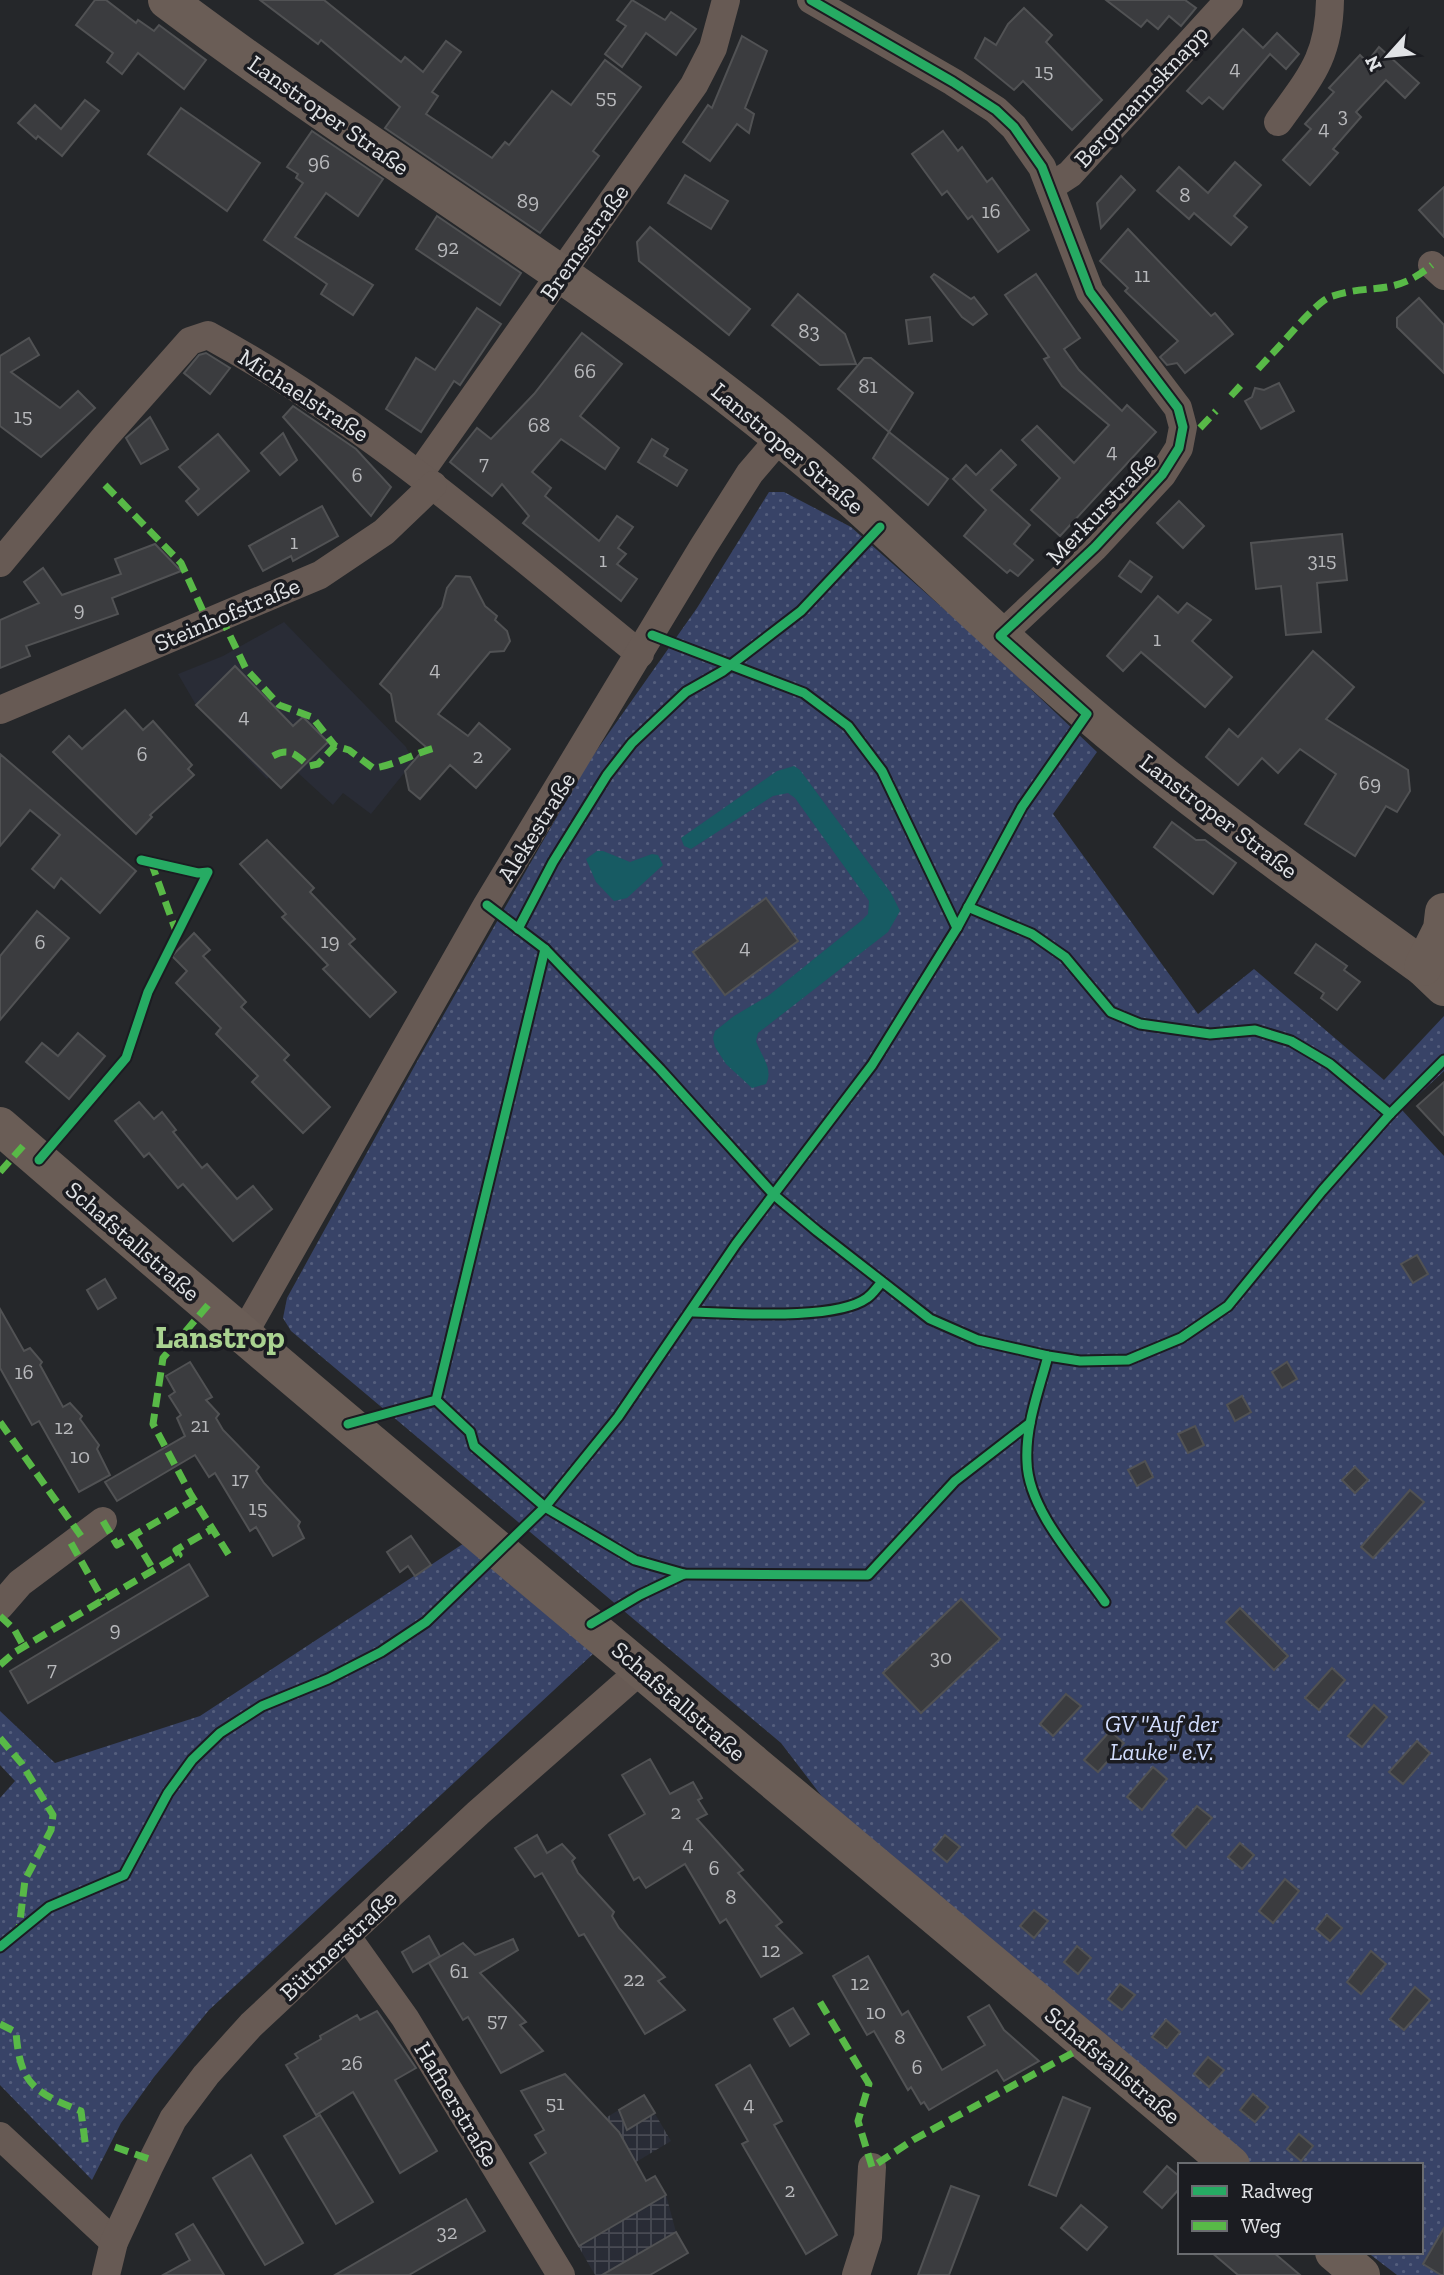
<svg xmlns="http://www.w3.org/2000/svg" width="1444" height="2275" font-family="'Zilla Slab',serif">
	<style>
		.industrial { fill: url(#industrial-grid) }
		.built { fill: #292c36 }
		.park { fill: url(#park-dots) }
		.water { fill: #175b63 }
		.building { fill: #3b3c3f; stroke: #515254; stroke-width: 2 }
		.lines { fill: none; stroke-linecap: round; stroke-linejoin: round }
		.street { stroke: #675a54; stroke-width: 28 }
		.secondary { stroke: #6a5d56; stroke-width: 38 }
		.quiet { stroke: #58b947; stroke-width: 7; stroke-dasharray: 14 7; stroke-linecap: butt }
		.cycleway-casing { stroke: #1b1c21; stroke-width: 13 }
		.cycleway { stroke: #26ab63; stroke-width: 9 }
		.labels { text-anchor: middle; dominant-baseline: central; stroke-width: 7; stroke-linejoin: round; paint-order: stroke }
		.number-label { font-size: 21px; fill: #b8b9bc }
		.street-label { font-size: 24px; fill: #e1e3e6; stroke: #1b1c21 }
		.park-label { font-size: 24px; font-style: italic; fill: #d2ddfe; stroke: #1b1c21 }
		.district-label { font-size: 32px; font-weight: bold; fill: #a9d290; stroke: #1b1c21 }
	</style>
	<defs>
		<pattern id="industrial-grid" width="8" height="8" patternUnits="userSpaceOnUse" patternTransform="scale(1.75)"><rect width="8" height="8" fill="#292c36"/><path d="M0 4h8M4 0v8" fill="none" stroke="#484a53"/></pattern>
		<pattern id="park-dots" width="8" height="8" patternUnits="userSpaceOnUse" patternTransform="scale(1.75)"><rect width="8" height="8" fill="#384367"/><path d="M2 2h.1M6 6h.1" fill="none" stroke="#545e7d" stroke-width="1.8" stroke-linecap="round"/></pattern>
	</defs>
	<rect width="100%" height="100%" fill="#25272a"/>
	<path class="industrial" d="M644,2095L671,2141L636,2162L646,2180L655,2176L666,2195L676,2232L688,2253L650,2275H595L530,2163Z"/>
	<path class="built" d="M284,622L406,747L413,762L371,814L343,793L333,805L285,761L267,779L196,705L178,674L223,656Z"/>
	<g class="park">
		<path d="M769,492H784L851,527L978,639L1097,752L1053,814L1198,1014L1254,969L1384,1080L1444,1016V1071L1402,1110L1444,1156V2275H1397L1367,2252H1421V2165H1250L1089,2044L869,1858L781,1743L291,1331L283,1318L287,1298L419,1058L587,764L697,608Z"/>
		<path d="M475,1536L608,1640L209,2010L154,2077L121,2123L92,2180L0,2085V1798L15,1781L0,1765V1711L55,1763L200,1716Z"/>
	</g>
	<g class="water">
		<path d="M794,766L800,770L891,893L900,911L888,932L758,1033L756,1041C761,1056 774,1069 766,1084L752,1088L726,1064L715,1047L713,1038L715,1031L734,1016L768,996L861,921L868,914L869,901L795,798L788,793L773,796L691,849L684,846L681,838L777,771Z"/>
		<path d="M597,851H603L630,862L652,854L658,855L663,865L627,898L614,901L596,882L586,859Z"/>
	</g>
	<g class="building">
		<path d="M95,0H106L136,23L138,20L154,31L159,25L206,60L184,89L138,53L122,74L107,62L113,53L76,25Z"/>
		<path d="M260,0H324L401,62L405,57L423,72L446,41L461,52L432,92L438,96L426,114L492,158L505,142L509,145L552,91L571,105L605,60L641,87L593,151L599,156L540,233L385,128L400,107L321,40L318,44Z"/>
		<path d="M632,0L665,20L671,12L696,29L676,55L646,33L622,67L605,54L626,26L617,20Z"/>
		<path d="M1106,0H1185L1196,8L1181,26L1169,16L1158,29L1147,20L1141,27Z"/>
		<path d="M1024,8L1052,35L1046,42L1102,100L1072,130L1023,81L1014,90L975,58L985,38L996,45L1008,24Z"/>
		<path d="M1243,29L1263,48L1277,33L1299,54L1286,69L1270,54L1223,109L1209,97L1202,104L1187,91Z"/>
		<path d="M742,36L767,51L745,108L754,114L749,133L737,124L710,161L683,142L708,105L712,108Z"/>
		<path d="M1379,47L1419,83L1405,98L1386,80L1356,112L1361,117L1333,149L1338,153L1310,185L1283,160L1311,129L1305,124L1334,92L1329,88L1360,55L1367,62Z"/>
		<path d="M85,100L99,111L62,156L38,136L36,139L18,123L35,105L61,129Z"/>
		<path d="M181,108L260,163L227,211L148,154Z"/>
		<path d="M312,131L383,179L358,216L326,193L295,237L373,285L353,315L321,294L327,284L264,240L303,183L296,178L298,174L287,167Z"/>
		<path d="M943,131L958,151L962,147L987,182L992,178L1029,230L998,252L972,216L968,219L947,191L942,195L912,154Z"/>
		<path d="M1235,162L1261,185L1234,216L1247,227L1231,245L1194,213L1189,219L1157,191L1179,167L1208,193Z"/>
		<path d="M685,175L728,201L711,229L668,203Z"/>
		<path d="M1121,176L1135,190L1101,228L1097,203Z"/>
		<path d="M1444,187V237L1419,210Z"/>
		<path d="M437,216L521,273L500,305L416,249Z"/>
		<path d="M650,227L750,309L729,335L639,261L637,242Z"/>
		<path d="M1128,229L1211,316L1215,313L1233,334L1185,373L1177,363L1167,365L1160,357L1178,341L1125,291L1128,288L1100,261Z"/>
		<path d="M934,274L971,299L974,297L987,314L973,325L962,317L931,277Z"/>
		<path d="M1036,274L1080,338L1064,349L1079,370L1122,411L1127,405L1156,432L1060,536L1031,510L1060,478L1022,440L1037,426L1074,463L1109,425L1062,386L1044,359L1049,357L1005,295Z"/>
		<path d="M798,294L845,334L856,364L820,365L772,325Z"/>
		<path d="M1419,298L1444,325V373L1397,327V318Z"/>
		<path d="M477,308L501,324L460,385L454,381L421,432L386,409L416,358L435,370Z"/>
		<path d="M930,317L932,341L909,344L906,320Z"/>
		<path d="M582,333L622,364L580,416L619,448L605,469L561,439L532,472L551,488L545,496L599,541L617,516L633,527L618,548L626,554L617,564L637,579L621,601L523,523L529,516L502,484L492,496L450,462L477,428L491,439L534,394Z"/>
		<path d="M29,338L39,355L11,372L60,408L78,391L95,408L41,457L0,426V356Z"/>
		<path d="M206,353L230,368L210,394L184,373L199,355Z"/>
		<path d="M864,358H871L913,393L889,432L838,389Z"/>
		<path d="M1279,383L1294,411L1261,429L1245,401L1252,397L1255,388L1264,390Z"/>
		<path d="M293,406L356,449L391,487L371,516L283,417Z"/>
		<path d="M150,417L168,449L141,464L126,438Z"/>
		<path d="M889,432L948,479L928,505L873,458Z"/>
		<path d="M283,433L297,460L280,475L261,453Z"/>
		<path d="M218,434L249,471L198,515L186,501L199,489L179,467Z"/>
		<path d="M652,439L668,449L664,456L687,470L677,486L638,462Z"/>
		<path d="M1001,450L1016,465L991,490L1030,525L1014,544L1033,560L1018,576L1010,570L1007,573L964,536L986,510L953,479L966,465L976,475Z"/>
		<path d="M1179,501L1204,526L1183,548L1157,523Z"/>
		<path d="M322,506L338,536L293,561L291,556L263,571L249,546Z"/>
		<path d="M1342,534L1347,580L1317,583L1321,632L1286,635L1281,586L1256,589L1251,543Z"/>
		<path d="M155,544L181,571L112,598L118,614L26,646L30,656L0,668V620L39,603L24,582L43,568L62,595L121,574L115,559Z"/>
		<path d="M1130,561L1152,577L1141,592L1119,576Z"/>
		<path d="M456,576L470,577L485,606L497,616L495,620L507,631L510,641L504,651L490,652L438,714L468,736L479,723L510,749L476,788L450,765L420,799L409,790L405,771L426,747L396,721L391,694L380,684L442,607L447,588Z"/>
		<path d="M1158,596L1178,613L1187,603L1211,620L1192,641L1232,677L1205,707L1141,652L1123,671L1107,656Z"/>
		<path d="M1313,651L1354,687L1326,719L1408,770L1410,791L1397,812L1386,806L1355,856L1305,824L1336,774L1300,749L1278,773L1262,758L1238,785L1206,757L1229,729L1238,737Z"/>
		<path d="M235,666L293,726L303,717L328,742L281,788L196,705Z"/>
		<path d="M125,710L143,730L153,721L192,765L188,769L194,775L150,815L152,817L136,834L53,752L69,736L82,749Z"/>
		<path d="M0,754L136,871L100,913L61,878L54,888L32,869L60,835L30,810L0,846Z"/>
		<path d="M1172,822L1196,840H1205L1236,863L1213,894L1154,847Z"/>
		<path d="M267,840L314,888L310,892L355,939L349,944L396,992L370,1017L323,969L328,965L282,917L286,914L240,864Z"/>
		<path d="M766,898L798,941L725,995L693,952Z"/>
		<path d="M37,911L69,938L0,1020V956Z"/>
		<path d="M194,933L210,950L203,956L246,1002L241,1007L289,1055L284,1060L330,1107L303,1133L252,1082L258,1076L216,1034L221,1028L176,983L187,971L172,956Z"/>
		<path d="M1316,944L1347,966L1344,970L1360,982L1337,1010L1321,998L1324,993L1295,973Z"/>
		<path d="M78,1033L105,1056L69,1099L26,1062L42,1043L58,1056Z"/>
		<path d="M1444,1082V1135L1417,1106Z"/>
		<path d="M139,1102L154,1119L162,1112L176,1130L173,1132L202,1168L207,1164L237,1199L253,1186L272,1209L233,1241L183,1184L178,1188L149,1153L144,1157L115,1121Z"/>
		<path d="M1417,1255L1428,1274L1413,1283L1401,1264Z"/>
		<path d="M105,1279L116,1298L98,1309L87,1290Z"/>
		<path d="M0,1309L24,1351L30,1348L42,1362L40,1365L63,1407L70,1403L82,1416L80,1419L99,1445L97,1449L110,1475L79,1492L39,1421L32,1425L0,1368Z"/>
		<path d="M190,1362L212,1397L206,1400L219,1414L216,1418L223,1430L259,1467L256,1471L264,1483L300,1522L298,1526L304,1538L273,1556L256,1527L250,1531L215,1473L209,1477L195,1455L117,1501L105,1482L185,1436L177,1418L181,1415L169,1396L175,1392L166,1376Z"/>
		<path d="M1287,1362L1297,1379L1282,1388L1272,1372Z"/>
		<path d="M1242,1396L1251,1412L1235,1421L1227,1405Z"/>
		<path d="M1195,1426L1204,1445L1188,1453L1178,1434Z"/>
		<path d="M1145,1461L1153,1477L1137,1486L1128,1470Z"/>
		<path d="M1355,1467L1368,1480L1355,1493L1342,1480Z"/>
		<path d="M1410,1490L1424,1502L1373,1558L1361,1547Z"/>
		<path d="M411,1536L431,1565L415,1576L408,1566L400,1572L387,1552Z"/>
		<path d="M189,1564L208,1596L28,1703L10,1671Z"/>
		<path d="M961,1599L1000,1639L921,1713L883,1673Z"/>
		<path d="M1240,1608L1288,1656L1274,1670L1226,1622Z"/>
		<path d="M1332,1668L1345,1680L1319,1710L1305,1698Z"/>
		<path d="M1066,1694L1081,1706L1053,1736L1040,1724Z"/>
		<path d="M1374,1705L1387,1717L1362,1747L1348,1736Z"/>
		<path d="M1110,1731L1124,1743L1098,1772L1084,1760Z"/>
		<path d="M1417,1741L1430,1753L1403,1784L1389,1772Z"/>
		<path d="M650,1759L670,1794L693,1782L702,1798L698,1800L707,1814L697,1819L743,1870L738,1873L782,1922L776,1926L802,1953L761,1977L726,1919L720,1923L685,1864L646,1888L639,1877L634,1880L609,1835L645,1814L622,1775Z"/>
		<path d="M1153,1767L1167,1779L1142,1810L1127,1797Z"/>
		<path d="M1197,1806L1212,1818L1186,1848L1172,1835Z"/>
		<path d="M537,1835L547,1853L562,1844L575,1858L572,1861L578,1873L614,1912L612,1916L619,1928L665,1977L658,1981L685,2010L645,2034L584,1934L579,1936L542,1873L535,1877L515,1848Z"/>
		<path d="M945,1835L960,1847L947,1862L933,1850Z"/>
		<path d="M1240,1843L1254,1855L1242,1869L1228,1857Z"/>
		<path d="M1285,1879L1299,1891L1273,1923L1259,1911Z"/>
		<path d="M1034,1910L1048,1921L1034,1938L1020,1926Z"/>
		<path d="M1327,1915L1342,1928L1330,1941L1316,1929Z"/>
		<path d="M429,1936L440,1956L413,1972L402,1952Z"/>
		<path d="M513,1939L518,1950L480,1973L526,2022L520,2025L543,2051L501,2073L468,2017L463,2020L429,1963L463,1943L475,1955Z"/>
		<path d="M1077,1946L1091,1958L1078,1974L1064,1962Z"/>
		<path d="M1371,1951L1386,1964L1361,1994L1347,1982Z"/>
		<path d="M868,1956L902,2015L908,2011L942,2070L985,2045L968,2017L989,2005L1004,2030L1039,2061L1004,2081L997,2070L929,2110L924,2102L921,2104L911,2087L908,2090L874,2031L867,2035L833,1976Z"/>
		<path d="M1120,1984L1135,1995L1122,2010L1108,1999Z"/>
		<path d="M1415,1987L1430,2000L1404,2030L1390,2019Z"/>
		<path d="M793,2008L809,2034L790,2046L774,2019Z"/>
		<path d="M377,2011L416,2068L395,2080L437,2151L400,2173L353,2092L316,2115L286,2065L298,2058L295,2054L321,2039L320,2036L357,2015L360,2020Z"/>
		<path d="M1166,2020L1180,2032L1167,2048L1152,2037Z"/>
		<path d="M1208,2057L1224,2070L1209,2087L1194,2074Z"/>
		<path d="M750,2065L782,2121L774,2125L837,2235L806,2254L742,2144L748,2141L716,2085Z"/>
		<path d="M565,2074L619,2132L646,2181L655,2176L666,2195L579,2246L530,2163L546,2153L535,2135L544,2130L521,2091Z"/>
		<path d="M1253,2094L1268,2107L1255,2122L1240,2110Z"/>
		<path d="M644,2095L655,2113L627,2130L619,2110Z"/>
		<path d="M1063,2097L1090,2108L1056,2196L1029,2185Z"/>
		<path d="M320,2115L373,2202L336,2224L284,2136Z"/>
		<path d="M1299,2134L1313,2146L1301,2161L1287,2149Z"/>
		<path d="M251,2155L303,2243L265,2265L213,2178Z"/>
		<path d="M1167,2166L1180,2177V2188L1162,2208L1144,2192Z"/>
		<path d="M951,2186L979,2196L949,2275H918Z"/>
		<path d="M466,2199L485,2231L409,2275H335Z"/>
		<path d="M1081,2205L1107,2227L1087,2250L1061,2228Z"/>
		<path d="M193,2224L206,2245L224,2275H163L190,2260L176,2234Z"/>
		<path d="M1444,2228V2275H1441L1423,2264Z"/>
		<path d="M676,2232L688,2253L664,2267L650,2275H602Z"/>
		<path d="M1211,2252H1273L1300,2275H1238Z"/>
	</g>
	<g class="lines">
		<g class="street">
			<path d="M811,0L953,82L996,110L1014,127L1042,167L1090,292L1178,408L1183,427L1179,448L1162,475L1095,547L1000,636"/>
			<path d="M1278,122C1310,77 1329,58 1330,0"/>
			<path d="M1050,187L1070,174L1229,0"/>
			<path d="M1432,265L1444,276"/>
			<path d="M420,473L694,85L713,48L726,0"/>
			<path d="M0,563L105,437L190,341L208,335C366,421 501,541 640,654"/>
			<path d="M0,710L320,575L384,532L433,485"/>
			<path d="M243,1335L487,905L703,547L750,473L780,438"/>
			<path d="M0,1606L20,1583L103,1521"/>
			<path d="M348,1938L405,2018L561,2275"/>
			<path d="M0,2136L114,2242"/>
			<path d="M106,2275L114,2242L149,2167L173,2119L206,2075L251,2025L478,1813L642,1669"/>
			<path d="M856,2275L868,2237L872,2167"/>
		</g>
		<g class="secondary">
			<path d="M167,0C354,141 556,261 740,405C862,499 969,612 1086,712C1193,804 1309,884 1423,967L1444,987"/>
			<path d="M1423,967L1442,929L1444,912"/>
			<path d="M0,1126C406,1478 822,1818 1231,2165"/>
			<path d="M1334,2252L1361,2275"/>
		</g>
		<g class="quiet">
			<path d="M1272,354C1285,341 1315,303 1330,297C1373,282 1392,298 1432,265"/>
			<path d="M1258,369L1270,356"/>
			<path d="M1231,396L1242,384"/>
			<path d="M1200,428L1216,411"/>
			<path d="M105,485L181,563L208,622"/>
			<path d="M221,617L246,669L279,705L312,717L335,746"/>
			<path d="M273,756C290,747 296,755 309,766L318,764L335,746L349,750L373,768C394,766 417,752 438,747"/>
			<path d="M151,862L177,934"/>
			<path d="M0,1172L23,1146"/>
			<path d="M208,1305L163,1358L153,1424L190,1493L232,1560"/>
			<path d="M0,1422L81,1536"/>
			<path d="M103,1521L117,1545L194,1500"/>
			<path d="M133,1536L154,1571"/>
			<path d="M71,1543L103,1600"/>
			<path d="M0,1616L14,1629L24,1647"/>
			<path d="M0,1665L15,1652L179,1555L176,1550L212,1529"/>
			<path d="M0,1738L22,1764L53,1815L51,1830L25,1880L19,1929"/>
			<path d="M820,2002L869,2084L858,2121L872,2167L913,2140L1089,2044"/>
			<path d="M0,2024L16,2032C20,2085 34,2092 81,2111L86,2149"/>
			<path d="M115,2147L152,2160"/>
		</g>
		<defs>
			<g id="cycleway">
				<path d="M652,635L804,693L848,726L882,771L957,928"/>
				<path d="M487,905L545,949L660,1069L774,1195L817,1231L930,1319L978,1340L1048,1356L1080,1361L1128,1360L1181,1338L1228,1306L1322,1191L1390,1114L1444,1060"/>
				<path d="M968,907L1032,934L1065,957L1111,1012L1140,1024L1210,1034L1255,1030L1291,1041L1330,1064L1390,1114"/>
				<path d="M518,929L553,862L607,775L632,743L686,692L723,671L801,611L880,527"/>
				<path d="M39,1160L126,1058L148,992L208,872L198,873L141,860"/>
				<path d="M693,1312C733,1313 836,1321 867,1298C873,1294 877,1287 882,1282"/>
				<path d="M1048,1356C1039,1390 1025,1426 1027,1462C1028,1510 1078,1563 1105,1602"/>
				<path d="M436,1400L470,1432L474,1446L545,1507L635,1560L684,1574L868,1575L955,1481L1030,1423"/>
				<path d="M348,1424L436,1400L545,949"/>
				<path d="M591,1624L640,1595L684,1574"/>
				<path d="M0,1947L49,1907L124,1875L168,1793L192,1760L220,1733L262,1706L328,1679L381,1652L426,1622L545,1507L618,1417L736,1244L872,1065L957,928L1022,807L1087,714L1000,636L1095,547L1162,475L1179,448L1183,427L1178,408L1090,292L1042,167L1014,127L996,110L953,82L811,0"/>
			</g>
		</defs>
		<use href="#cycleway" class="cycleway-casing"/>
		<use href="#cycleway" class="cycleway"/>
	</g>
	<g class="labels">
		<g class="number-label">
			<text x="1235" y="67">4</text>
			<text x="1044" y="70">15</text>
			<text x="606" y="96">55</text>
			<text x="1343" y="114">3</text>
			<text x="1324" y="127">4</text>
			<text x="319" y="161">96</text>
			<text x="1185" y="194">8</text>
			<text x="528" y="200">89</text>
			<text x="991" y="210">16</text>
			<text x="448" y="246">92</text>
			<text x="1142" y="274">11</text>
			<text x="809" y="330">83</text>
			<text x="585" y="370">66</text>
			<text x="868" y="385">81</text>
			<text x="23" y="415">15</text>
			<text x="539" y="424">68</text>
			<text x="1112" y="450">4</text>
			<text x="484" y="462">7</text>
			<text x="357" y="474">6</text>
			<text x="294" y="541">1</text>
			<text x="603" y="559">1</text>
			<text x="1322" y="559">315</text>
			<text x="79" y="608">9</text>
			<text x="1157" y="638">1</text>
			<text x="435" y="668">4</text>
			<text x="244" y="715">4</text>
			<text x="142" y="753">6</text>
			<text x="478" y="755">2</text>
			<text x="1370" y="782">69</text>
			<text x="330" y="940">19</text>
			<text x="40" y="941">6</text>
			<text x="745" y="946">4</text>
			<text x="24" y="1371">16</text>
			<text x="200" y="1424">21</text>
			<text x="64" y="1426">12</text>
			<text x="80" y="1455">10</text>
			<text x="240" y="1478">17</text>
			<text x="258" y="1507">15</text>
			<text x="115" y="1628">9</text>
			<text x="941" y="1656">30</text>
			<text x="52" y="1668">7</text>
			<text x="676" y="1811">2</text>
			<text x="688" y="1843">4</text>
			<text x="714" y="1867">6</text>
			<text x="731" y="1896">8</text>
			<text x="771" y="1949">12</text>
			<text x="459" y="1970">61</text>
			<text x="634" y="1978">22</text>
			<text x="860" y="1982">12</text>
			<text x="876" y="2011">10</text>
			<text x="497" y="2019">57</text>
			<text x="900" y="2036">8</text>
			<text x="352" y="2062">26</text>
			<text x="917" y="2066">6</text>
			<text x="555" y="2102">51</text>
			<text x="749" y="2103">4</text>
			<text x="790" y="2189">2</text>
			<text x="447" y="2231">32</text>
		</g>
		<g class="street-label">
			<text transform="translate(1141 96) rotate(-47)">Bergmannsknapp</text>
			<text transform="translate(329 115) rotate(35)">Lanstroper Straße</text>
			<text transform="translate(584 242) rotate(-55)">Bremsstraße</text>
			<text transform="translate(304 395) rotate(33)">Michaelstraße</text>
			<text transform="translate(788 448) rotate(40)">Lanstroper Straße</text>
			<text transform="translate(1101 508) rotate(-46)">Merkurstraße</text>
			<text transform="translate(227 614) rotate(-23)">Steinhofstraße</text>
			<text transform="translate(1219 816) rotate(37)">Lanstroper Straße</text>
			<text transform="translate(536 827) rotate(-58)">Alekestraße</text>
			<text transform="translate(133 1241) rotate(41)">Schafstallstraße</text>
			<text transform="translate(679 1701) rotate(41)">Schafstallstraße</text>
			<text transform="translate(338 1945) rotate(-43)">Büttnerstraße</text>
			<text transform="translate(1113 2065) rotate(40)">Schafstallstraße</text>
			<text transform="translate(457 2104) rotate(59)">Hafnerstraße</text>
		</g>
		<g class="park-label">
			<text x="1162" y="1723">GV "Auf der<tspan x="1162" dy="28">Lauke" e.V.</tspan></text>
		</g>
		<g class="district-label">
			<text x="220" y="1337">Lanstrop</text>
		</g>
	</g>
	<rect x="1178" y="2163" width="245" height="91" fill="#1b1c21" stroke="#6a6c70" stroke-width="2"/>
	<rect x="1192" y="2186" width="35" height="10" fill="#26ab63" stroke="#6a6c70" stroke-width="2"/>
	<text x="1241" y="2198" font-size="21" fill="#e1e3e6">Radweg</text>
	<rect x="1192" y="2221" width="35" height="10" fill="#58b947" stroke="#6a6c70" stroke-width="2"/>
	<text x="1241" y="2233" font-size="21" fill="#e1e3e6">Weg</text>
	<g transform="translate(1388 56) rotate(243)" stroke="#1b1c21" stroke-width="5" paint-order="stroke">
	<path d="M0-5L12 26L0 18L-12 26Z" fill="#e1e3e6"/>
	<text y="-10" font-size="19" font-weight="bold" text-anchor="middle" fill="#e1e3e6">N</text>
	</g>
</svg>
